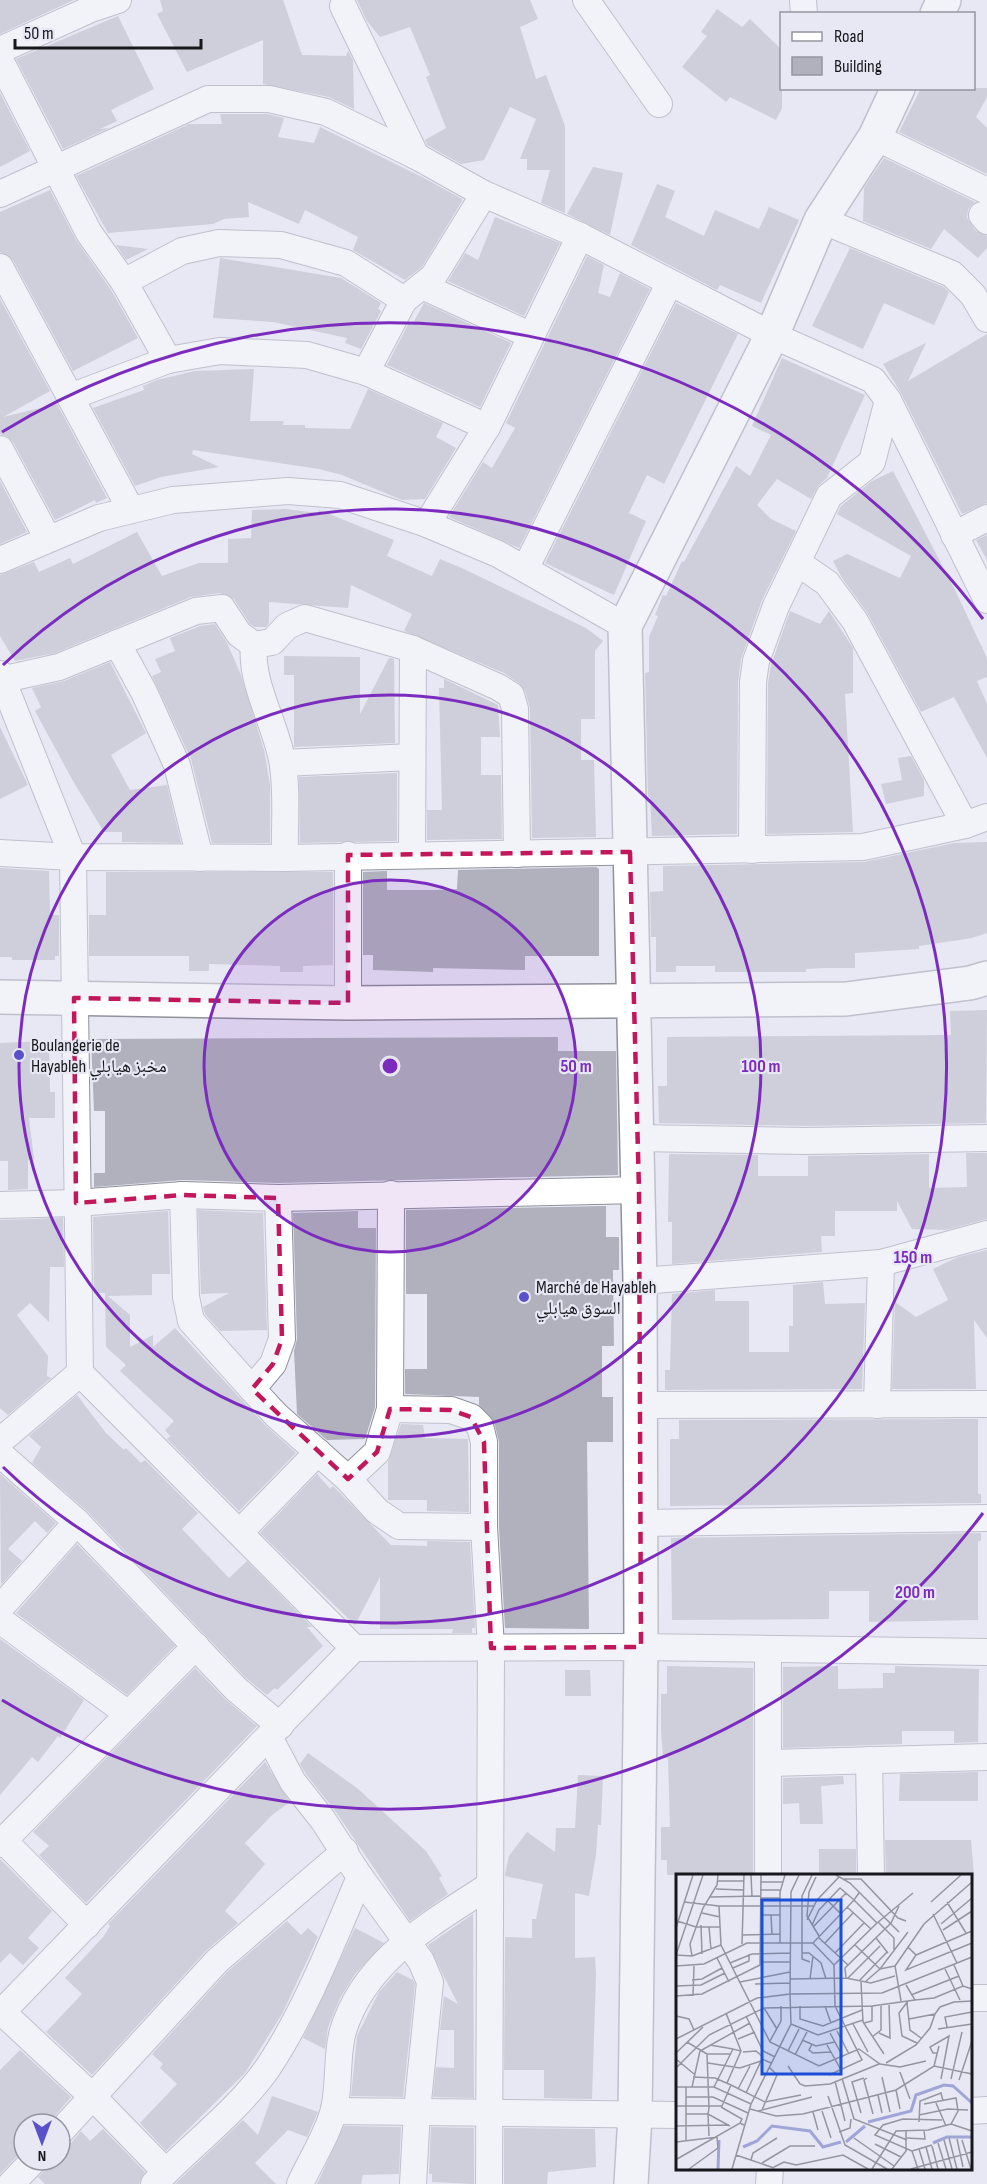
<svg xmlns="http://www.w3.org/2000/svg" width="987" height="2184" font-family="'Sofia Sans Condensed','Noto Naskh Arabic',sans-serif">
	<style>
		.building { fill: #b0b1bc }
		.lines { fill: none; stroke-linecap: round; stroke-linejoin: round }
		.street-casing { stroke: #8f919b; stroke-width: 28 }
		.secondary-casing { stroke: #8f919b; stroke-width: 36 }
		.street { stroke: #fff; stroke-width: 26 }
		.secondary { stroke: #fff; stroke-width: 33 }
		.marked { fill: none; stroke: #c2185b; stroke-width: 4.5; stroke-dasharray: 12 8; stroke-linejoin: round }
		.ring { fill: none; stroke: #7b2cbf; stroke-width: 3 }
		.poi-dot { fill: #5851c9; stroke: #e7e8f4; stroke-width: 2 }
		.labels { text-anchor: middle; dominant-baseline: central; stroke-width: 4.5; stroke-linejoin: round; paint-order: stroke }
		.poi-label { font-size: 18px; fill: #17181c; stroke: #e7e8f4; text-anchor: start }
		.inset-river { fill: none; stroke: #a0a5d7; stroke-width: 3 }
		.inset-road { fill: none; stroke: #94959e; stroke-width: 1.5 }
		.view { fill: #1d4ed8; fill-opacity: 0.15; stroke: #1d4ed8; stroke-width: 3 }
		.inset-edge { fill: none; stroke: #17181c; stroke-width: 3 }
		.centre { fill: #7b2cbf; stroke: #e7e8f4; stroke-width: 3 }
		.ring-label { font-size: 18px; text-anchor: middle; font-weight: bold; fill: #7b2cbf; stroke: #e7e8f4; stroke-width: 4.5; stroke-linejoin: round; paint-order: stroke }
	</style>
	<rect width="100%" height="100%" fill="#e7e8f4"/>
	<g class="building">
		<path d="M0,0H74L0,34Z"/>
		<path d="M160,0H283L302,55L346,56L348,51L353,60L354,109L329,97L263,84V40L187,72L157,14L163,11Z"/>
		<path d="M357,0H530L538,19L520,27L536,79L546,75L565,126V213L541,203L550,170H527V159H520L536,119L510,107L484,160L461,164L427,145L425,140L446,128L426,77L430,75L410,27L380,37L367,21Z"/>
		<path d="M717,9L742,27L750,19L782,50V108L776,120L730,97L726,102L682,67L707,36L701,32Z"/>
		<path d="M118,16L154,89L111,110L117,121L100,129L109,128L63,149L16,59Z"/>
		<path d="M921,88H987V97L976,117L987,128V174L899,132Z"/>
		<path d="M0,93L30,151L0,167Z"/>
		<path d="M220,114H267L284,118L278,137L314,143L320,127L424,178L462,199V201L422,267L405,280L353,250L358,237L305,210L299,224L248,202L249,217L224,219L213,224L108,233L76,176L189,124H222Z"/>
		<path d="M884,158L975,202L968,209L967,218L976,231L987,236V248L978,258L944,229L931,249L863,221L864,188Z"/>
		<path d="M593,167L623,173L610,235L567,214Z"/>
		<path d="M657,184L675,191L665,217L704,236L715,210L759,229L769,207L799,220L761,303L720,285L717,290L631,245Z"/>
		<path d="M50,190L76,240L111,290L138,338L73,371L13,260L0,252V212Z"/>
		<path d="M495,217L560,243L524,316L448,281L465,253L478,260Z"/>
		<path d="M116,245L148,249L126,260Z"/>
		<path d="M850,248L944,287L949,292L934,325L884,303L863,349L812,326Z"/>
		<path d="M587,256L604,265L598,293L610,297L620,273L650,289L519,548L449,517L483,462L492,468L515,428L506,423Z"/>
		<path d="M220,258L341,278L381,303L378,309L381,311L361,349L345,343L347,338L273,322L213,318Z"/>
		<path d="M0,299L50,391L3,417L57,404L107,498L96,503L95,500L55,520L13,442L7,436L0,434Z"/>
		<path d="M424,303L511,343L480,407L387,365L409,323L412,325Z"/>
		<path d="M676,303L738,334L664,484L647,475L629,513L646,521L614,595L545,563Z"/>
		<path d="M987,334V503L962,514L901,393L883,364L926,343L908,381Z"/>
		<path d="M782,358L865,395L827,478L819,485L811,499L777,479L757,505L771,519L796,531L762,600L741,659L738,682L737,834L652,836L650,797H648L645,673L649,672V637L658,616L655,615L663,595L666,596L682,561L684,562L736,466L750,476L771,435L752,426Z"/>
		<path d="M254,369L250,421H284L283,425H305V428L350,429L368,389L443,423L436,437L456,448L425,499L402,500L342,475L319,469L193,450L192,454L219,467L161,477L135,486L93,408L144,390L143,386L157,380L195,371Z"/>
		<path d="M893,471L956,592L987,658V677L977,681L987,704V758L954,697L921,712L868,614L842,578L833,561L847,554L900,578L911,556L837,514L841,506L872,481Z"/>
		<path d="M0,481L27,532L0,544Z"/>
		<path d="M285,509L318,513L319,510L394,540L387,556L432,576L440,559L464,569L586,628L603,641L595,651V719H581V760H594L596,837L532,838L530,708L525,691L519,683L504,673L404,631L412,614L351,585L348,608L269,602V623L266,627H255L250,624L234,599L220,593L191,597L55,653L15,661L0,636V575L34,562L39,572L70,558L73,564L137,532L162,576L199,563H228V539L251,538L252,510Z"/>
		<path d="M987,535V560L976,540Z"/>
		<path d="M790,611L820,624L829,611L853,648V693L845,694L853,832L767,834L768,683L771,665Z"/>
		<path d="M215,624L227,643L241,675L264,750L270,785V843H212L191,759L152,676L161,672L155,659L175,651L170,638L200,626Z"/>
		<path d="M284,656L360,657V714L389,658L394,659L395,743L294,747V675H284Z"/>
		<path d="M110,662L146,733L111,755L130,790L167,785L181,843L122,842V832H104L73,781L35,711L41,707L32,688L64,681Z"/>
		<path d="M444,679L498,705L500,737H481V775H501L502,839L427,840V810H442L439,688H444Z"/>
		<path d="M0,727L28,785L0,799Z"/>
		<path d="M911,756L924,780V796L886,804L881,784L902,780L898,758Z"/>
		<path d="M397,773V841L300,843L299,777Z"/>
		<path d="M987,842V933L972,938L919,946V949L855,953V968H825L806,969V972H715V966H676V972H656V937H651L650,892L663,891V866L864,862L954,843Z"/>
		<path d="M596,867L599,869V956H525V970L433,968V972L373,970V955H363V872L387,871V890H435L457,889L458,870Z"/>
		<path d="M0,868L49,871L50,915H59V956H55V960H12V957H0Z"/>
		<path d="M106,872H333V965L303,966V972H280V966L209,964V971H189V956H89V915H106Z"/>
		<path d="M987,1010L986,1123L806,1126L659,1123L658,1086H667V1037L951,1035L950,1011Z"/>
		<path d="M558,1037V1051H616L618,1175L278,1183L183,1180L94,1187V1173H105V1111H94L91,1039Z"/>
		<path d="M49,1041L50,1092H55V1118H29L34,1159L28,1160V1189L8,1190V1161H0V1043Z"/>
		<path d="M966,1153H987V1219L946,1230L912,1229L897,1201V1211H835V1236H821L822,1252L672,1264V1222H668L669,1154L758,1155V1176H808V1156L929,1154V1188L967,1187Z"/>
		<path d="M606,1206V1237H619V1270H613L614,1346H602V1397H613V1442H587L589,1629L505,1628L499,1527V1442L494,1422L479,1405V1397L405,1394V1369H427V1294H406V1210Z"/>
		<path d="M198,1210L263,1213L267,1330L220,1331L205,1314L203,1307L229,1293L201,1294Z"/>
		<path d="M168,1211L170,1274H152V1295L108,1296L130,1315V1347L153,1335V1347L175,1328L265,1425L296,1453L239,1511L167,1439L170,1436L165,1430L174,1421L120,1371L126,1365L106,1347L105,1293H94L93,1217Z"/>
		<path d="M358,1211V1228H376L375,1407L365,1439L327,1440L297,1414L294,1351L297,1339L293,1213Z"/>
		<path d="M63,1218L64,1267H50L49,1322L30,1303L17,1315L48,1356L47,1376L51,1378L8,1415L0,1408V1220Z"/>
		<path d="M987,1250V1338L974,1320L976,1389H892L895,1302L916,1317L948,1300L933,1269L958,1257Z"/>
		<path d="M823,1282L825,1304L865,1303L862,1389L665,1390V1370H670L672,1294L715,1290V1301H749V1352H789V1326H793V1285Z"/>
		<path d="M77,1395L106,1433L124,1450L126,1448L141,1463L145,1460L198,1513L182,1529L229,1578L247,1561L312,1627H307L323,1646L277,1690L275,1688L267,1695L246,1678L88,1512L32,1463L41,1447L29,1436Z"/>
		<path d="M978,1419V1494H981V1503L670,1506V1439H679V1420Z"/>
		<path d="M401,1424L423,1425L425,1438L468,1439L469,1512L427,1511V1500H388V1462Z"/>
		<path d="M0,1474L56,1523L47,1533L35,1521L8,1549L22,1561L1,1585Z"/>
		<path d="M317,1474L330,1489L333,1486L337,1490L391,1545L427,1546V1541L470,1542L475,1628H472V1633H452L453,1629H380V1577L355,1625L260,1533Z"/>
		<path d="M981,1533V1541H978V1620L869,1622V1591H829V1619L672,1620L671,1538Z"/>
		<path d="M77,1544L175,1646L127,1695L16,1613Z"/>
		<path d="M0,1639L84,1700L60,1738L58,1736L38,1762L32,1757L0,1795Z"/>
		<path d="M667,1666L753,1668V1875H667V1860H661V1827H670L668,1758H663L661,1730V1694H667Z"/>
		<path d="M838,1666V1689L883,1688V1673H895V1666L979,1669L978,1742L954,1743V1731H902V1744L783,1748V1667Z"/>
		<path d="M195,1668L225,1699L257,1726L86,1903L39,1855L49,1846L33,1832Z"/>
		<path d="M565,1670H590L591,1696H565Z"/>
		<path d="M308,1753L357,1788L426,1851L442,1876L439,1878L448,1894L410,1921L336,1812L306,1774L300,1764Z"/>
		<path d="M265,1762L290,1802L272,1815L245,1843L265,1864L225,1911L238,1923L206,1951L92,2075L46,2032L82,1994L65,1978L104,1936L110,1926L108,1924Z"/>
		<path d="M978,1772V1801H899L900,1774Z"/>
		<path d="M578,1775L603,1776L601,1825H598L596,1855L589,1896L575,1893V1958L595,1957L596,1974L592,2099L544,2098V2070H504L505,1937L532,1938V1919H536L543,1884L505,1876V1874L509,1856L527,1832L555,1852L556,1828H575Z"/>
		<path d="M843,1776L844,1784L821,1786L823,1824H800L799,1803L783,1804V1778Z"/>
		<path d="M885,1840H971L974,1875H886Z"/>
		<rect x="819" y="1849" width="37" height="26"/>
		<path d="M0,1859L52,1911L28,1938L39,1948L23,1965L10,1953L0,1963Z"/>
		<path d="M473,1914L474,2098L433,2097L436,2067L454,2068V2030H440L444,1996L458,2004L428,1945Z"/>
		<path d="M287,1921L301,1935L308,1928L318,1937L282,2014L245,2073L166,2151L140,2123L177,2084L160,2068L163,2064L152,2054L227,1972Z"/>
		<path d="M355,1928L384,1943L355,1974L340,1998L328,2027L325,2049L303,2038Z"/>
		<path d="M397,1972L413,1980L415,1984L403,2097L351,2096L357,2036L379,1992Z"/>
		<path d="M20,2050L71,2097L48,2124H24V2149L0,2174V2070Z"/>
		<path d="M272,2096L318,2112L307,2137L288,2130L255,2163L276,2184H175L243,2120L258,2135Z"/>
		<path d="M344,2126L401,2127L399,2174L363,2175L361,2184H317Z"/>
		<path d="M431,2127L474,2128V2184L432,2182V2174H429Z"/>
		<path d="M504,2128L595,2129L596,2167L548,2172L547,2184H504Z"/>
		<path d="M103,2129L145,2172L139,2184H45L38,2177L45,2170L49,2160H60V2147L71,2143L81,2131L90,2141Z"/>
	</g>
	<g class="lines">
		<defs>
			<g id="street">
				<path d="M586,0L659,104"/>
				<path d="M803,0L804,14"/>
				<path d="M343,6L416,156"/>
				<path d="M0,50L91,9L118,0"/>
				<path d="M0,60L89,233L124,282L168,360"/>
				<path d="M875,137L987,191"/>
				<path d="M0,194L208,99H269L326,112L416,156L484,194L580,236L772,335L873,380L888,400L987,600"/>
				<path d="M982,215L987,221"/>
				<path d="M821,220L952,274L973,295L987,319"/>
				<path d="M0,267L131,510"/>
				<path d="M124,282L182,251L219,243L281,245L346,263L404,300L366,372"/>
				<path d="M422,286L530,335"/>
				<path d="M404,300L433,277L484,194"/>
				<path d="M70,397L168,360L220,351L307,355L366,372L487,427"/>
				<path d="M0,449L48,539"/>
				<path d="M427,524L487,427L580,236"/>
				<path d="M954,535L987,518"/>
				<path d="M0,560L99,518L173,500L288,491L340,495L427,524L498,554L625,626"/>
				<path d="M798,563L827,583L855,621L965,825"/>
				<path d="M525,569L669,284"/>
				<path d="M117,643L144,692L177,765L200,858"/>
				<path d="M254,645C250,683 275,722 282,760C288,791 284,827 285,858"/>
				<path d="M0,674L73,857L80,1373L354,1648L641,1647L987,1652"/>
				<path d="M0,680L59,667L196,611L222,608L239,634L254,645L272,642L287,626L305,618L413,649L498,687L511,695L515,709L517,854"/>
				<path d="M283,763L412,757"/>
				<path d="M752,850L753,682L756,661L776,606L829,496L872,462L888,400"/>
				<path d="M0,853L73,857L285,858L863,847L965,825L987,817"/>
				<path d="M412,854L413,649"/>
				<path d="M348,855V1003"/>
				<path d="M638,1138L806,1141L987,1138"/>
				<path d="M183,1195L186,1297L191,1321L252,1389L276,1415L348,1479L377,1511L399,1526L484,1527"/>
				<path d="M0,1205L76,1203L183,1195L278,1198L639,1190"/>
				<path d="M640,1281L881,1263L987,1234"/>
				<path d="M252,1389L273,1364L282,1339L278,1198"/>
				<path d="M639,1405L987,1404"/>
				<path d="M877,1405L881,1263"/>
				<path d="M390,1409L451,1410L471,1417L480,1426L484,1442V1527L491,1648L489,2184"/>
				<path d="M0,1441L80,1373"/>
				<path d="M0,1454L77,1522L236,1689L280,1726"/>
				<path d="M348,1479L377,1452L390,1409L391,1194"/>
				<path d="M641,1523L987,1518"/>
				<path d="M240,1532L318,1452"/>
				<path d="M0,1608L77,1522"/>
				<path d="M0,1620L128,1714"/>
				<path d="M269,1737L293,1782L323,1820L360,1877L421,1961L430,1982L417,2111L413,2184"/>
				<path d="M869,1760L871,1875"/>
				<path d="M770,1763L987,1757"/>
				<path d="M4,1841L87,1925"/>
				<path d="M0,1844L196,1646"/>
				<path d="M768,1875V1649"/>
				<path d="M970,1998H987"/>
				<path d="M2,2012L93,2097L166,2172"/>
				<path d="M0,2014L354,1648"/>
				<path d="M334,2111L678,2115"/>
				<path d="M970,2111L987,2110"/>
				<path d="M60,2132L217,1961L345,1851"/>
				<path d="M11,2184L34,2160"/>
				<path d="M154,2184C191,2145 238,2111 269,2066C307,2008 333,1940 360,1877"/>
				<path d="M300,2184C310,2162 329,2132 334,2109C340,2084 336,2055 343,2031C365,1959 431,1924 490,1885"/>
				<path d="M769,2184L770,2168"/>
			</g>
			<g id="secondary">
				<path d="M937,14L944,0"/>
				<path d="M0,997L348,1003L846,999L970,983L987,978"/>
				<path d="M631,2184L635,2116L641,1647L640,1281L625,626L772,335L821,220L875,137L898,88"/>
			</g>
		</defs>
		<use href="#street" class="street-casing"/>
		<use href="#secondary" class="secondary-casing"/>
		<use href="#street" class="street"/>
		<use href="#secondary" class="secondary"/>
	</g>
	<path d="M0 0H987V2184H0ZM630,852L639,1190L641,1647L491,1648L484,1442L471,1417L451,1410L390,1409L377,1452L348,1479L252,1389L273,1364L282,1339L278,1198L183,1195L76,1203L74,998L348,1003V855Z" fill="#e7e8f4" fill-opacity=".55" fill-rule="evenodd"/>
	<path class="marked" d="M630,852L639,1190L641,1647L491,1648L484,1442L471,1417L451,1410L390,1409L377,1452L348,1479L252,1389L273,1364L282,1339L278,1198L183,1195L76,1203L74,998L348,1003V855Z"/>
	<circle cx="390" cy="1066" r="186" fill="#7b2cbf" fill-opacity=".12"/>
	<g class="ring">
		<circle cx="390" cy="1066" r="186"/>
		<circle cx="390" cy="1066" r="371"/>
		<path d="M3 665A557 557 0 1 1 3 1467"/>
		<path d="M983 1513A743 743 0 0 1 2 1700M2 432A743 743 0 0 1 983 619"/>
	</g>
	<g class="poi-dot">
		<circle cx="19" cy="1055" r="6"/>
		<circle cx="524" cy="1297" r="6"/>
	</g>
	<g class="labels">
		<g class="poi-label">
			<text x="31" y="1045">Boulangerie de<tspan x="31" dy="21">Hayableh مخبز هيابلي</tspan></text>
			<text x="536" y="1287">Marché de Hayableh<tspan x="536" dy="21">السوق هيابلي</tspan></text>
		</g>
	</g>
	<g transform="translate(676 1874)">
		<rect width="296" height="296" fill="#e7e8f4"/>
		<path class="inset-river" d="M192,248L235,237L240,221L268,211L277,212L296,229M170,268L189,252M257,269L271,263H296M67,273L81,267L96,252L134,257L147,273L165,268M42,295L43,266"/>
		<path class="inset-road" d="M75,1L76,22M160,1L174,9L223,58M140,3L133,18L131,42L143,62M168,5H185L222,44L230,47M42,7H68M85,8H106M40,15L67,16M84,16H104M34,23L84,22M85,24H104M152,27L165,40M8,28L43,32M255,28L285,1M271,28L290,59M138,32H43L45,71L94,168L143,192L183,175L204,190L224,193L250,187M171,33L195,55M26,39L44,43M257,40L281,89M85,41H104M95,41L96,60M131,46L141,26L163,3M1,47L20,53H44M202,48L218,64V77M201,49L237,19M265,50L296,24M25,51L26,80M136,51L143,36L164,14L178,26L183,19M33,53L35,76M137,53L170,19M0,54L17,1M267,56L296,37M66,61L104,60M142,63L172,91M200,64L212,79M104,69V18L109,1M137,69L178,26L201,49L158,91M149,69L177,39M66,70L68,1M179,71L204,95L219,92M232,73L240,81L296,57M126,79H133L145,89L150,105M159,79L188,49M0,81L16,82L14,70L27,34L41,11L42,1M0,81L27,1M240,81L230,96L296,69M16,82L45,71M41,84L53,108M85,88H114M134,88L126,85V22L136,1M54,89L76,80L114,79M278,91L287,112M0,92L28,90L71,69H137L158,91L159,132L186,186L153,201M57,94L73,87V80M269,95L284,126M170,104L169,94L215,49L223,32M172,104L204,72M114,105L170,104L195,109L219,102M134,105L137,82M16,106L26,105L46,94M183,107L211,78M190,107L204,95L232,58M64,108L114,98M185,108L187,148L208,180M79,110L114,109M230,111L239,126L258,124L287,112L296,115M0,112L25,111L49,99M235,121L283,102M0,122L26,120L84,91L85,1M17,122L18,92M225,127L219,92L248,50L296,8M232,127L223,139L226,162L241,169M231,129L234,156L245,164M124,132V145L147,152L186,136M149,132L155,149M88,134L101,155M50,139L65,177M0,142L13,145L18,156M70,142L87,177L99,183M233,145L259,140L264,133L278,128L296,127M188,149L196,147V132M115,150L142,161L187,146M177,150L192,178M271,153L269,143L296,138M262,155L296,150M161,157L173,180M154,159L167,183M203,159L214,164L213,129M196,163L205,156V132M0,165L81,124L114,120L115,18L123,1M62,165L79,158M126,166L140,172L159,168M94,167L105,147V132M136,170L133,176L137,179L155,178M34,171L57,175M151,171L165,196M112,177L123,155M67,178L80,177L87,183M0,179L27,153M261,179H257L254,173L273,162L265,205M31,180H54M119,181L131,158M0,185L18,200M32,189L64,194L85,187M210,189L240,171L254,154L259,140M112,192L124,210L129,212L154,210L203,190M258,192L263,172M0,194L33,161L88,134L196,132L239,126M224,198L234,225M206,203L214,238M166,204L178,245L231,266M191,204L188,206L197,240M275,205L286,158M283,206L296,167M159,207L169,247M55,211L89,228L125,221M0,213H38L75,230M16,213L24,177L74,149M38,213L57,175L65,177L51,209M62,215L74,192M220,216L224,235M70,219L86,185L95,189M202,221L206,239M152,222L169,271L211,295M10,223H37L72,239M260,229L270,252M0,232H46L55,211L39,204L17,203M45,233L66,245L64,249M74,235L100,242L127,240L220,216L258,192L296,200M86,236L101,201L93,193M82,237L136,223M146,237L155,264M137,238L142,256M185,239L176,208L188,204M10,240H32L33,234L31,180L11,168M243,241L272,235L292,236M243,248L244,227L265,219L267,227M275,250L296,257M0,252L53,251M0,255V293M163,258L174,254L175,245M33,262L32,240L54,252M178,264L218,292M231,264L249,265L248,256M273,264L281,295M281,265L287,293M10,266V213M268,266L276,295M286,266L295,295M0,268L41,263L42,274L13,295M262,269L270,295M199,270L225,283M256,272L262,295M250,273L256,295M243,275L249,295M236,277L256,271M60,281L98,294M1,285L64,249L68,251M75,286L77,279L101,264M86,289L114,272H139M98,293L108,288L120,291L167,281L192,295M56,295L75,230L115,150L114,120L206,119L296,83M196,295L220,257L252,256L275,250L282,237L280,224L248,230M216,295L230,277V256M235,295L296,278M242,295L236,277L199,261L207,251L227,245L266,246"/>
		<path class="view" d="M86,26H165V200H86Z"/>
		<rect width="296" height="296" class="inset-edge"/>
	</g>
	<circle cx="390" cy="1066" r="9" class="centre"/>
	<g class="ring-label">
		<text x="576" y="1072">50 m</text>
		<text x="761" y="1072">100 m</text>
		<text x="913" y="1263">150 m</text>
		<text x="915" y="1598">200 m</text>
	</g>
	<rect x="780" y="12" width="195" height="78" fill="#e7e8f4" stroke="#94959e" stroke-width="1.5"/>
	<rect x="792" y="32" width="30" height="9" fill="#ffffff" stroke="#94959e" stroke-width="1.5"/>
	<text x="834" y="42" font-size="18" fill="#17181c">Road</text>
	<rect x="792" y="57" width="30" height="18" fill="#b0b1bc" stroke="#94959e" stroke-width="1.5"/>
	<text x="834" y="72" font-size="18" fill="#17181c">Building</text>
	<g transform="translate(42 2142) rotate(180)"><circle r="28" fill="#e7e8f4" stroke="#94959e" stroke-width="1.5"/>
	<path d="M0-4.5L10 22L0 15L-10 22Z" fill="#5851c9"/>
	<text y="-9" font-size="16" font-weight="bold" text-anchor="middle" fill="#17181c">N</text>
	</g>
	<path d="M15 39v9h186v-9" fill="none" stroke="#17181c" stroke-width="3"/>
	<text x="24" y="39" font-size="18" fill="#17181c" stroke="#e7e8f4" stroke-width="4.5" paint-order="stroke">50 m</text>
</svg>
